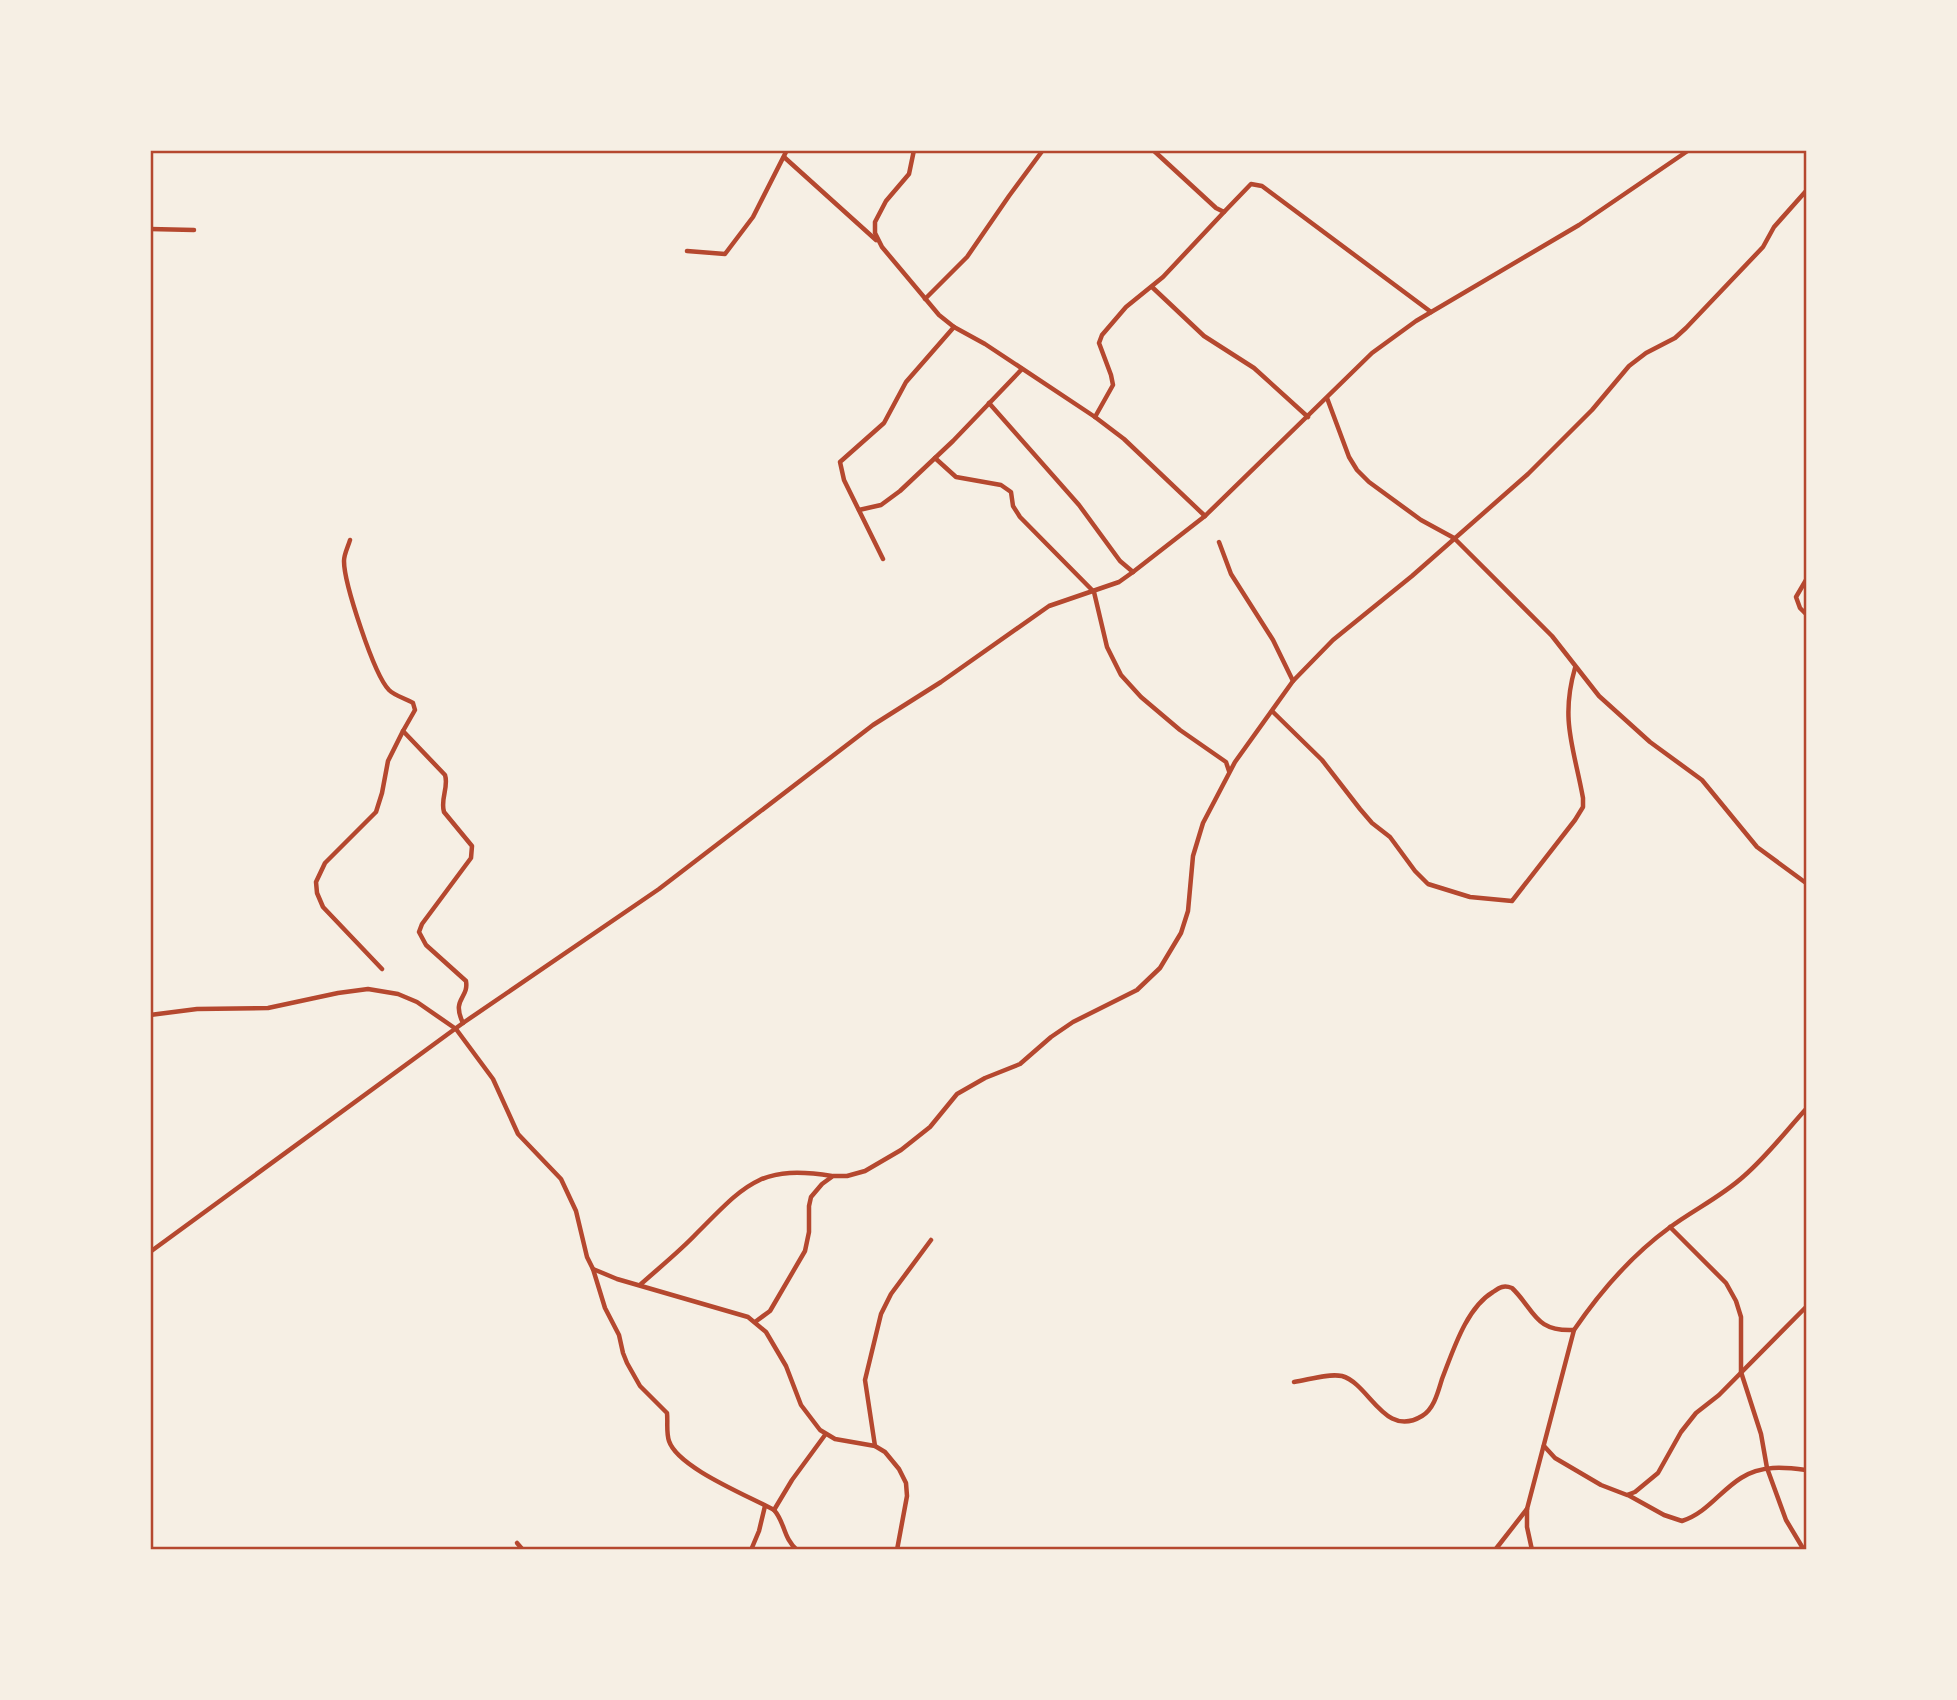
<svg xmlns="http://www.w3.org/2000/svg" width="1957" height="1700" font-family="'Alegreya Sans',sans-serif">
	<style>
		.lines { fill: none; stroke-linecap: round; stroke-linejoin: round }
		.minor { stroke: #b5482f; stroke-width: 4.5 }
		.neatline { fill: none; stroke: #b5482f; stroke-width: 2.5 }
	</style>
	<rect width="100%" height="100%" fill="#f6efe4"/>
	<g class="lines">
		<g class="minor">
			<path d="M914,150L909,174L886,201L875,222V233L882,247L939,315L954,327L985,344L1095,417L1124,439L1205,516"/>
			<path d="M1153,150L1216,208L1224,212L1251,184L1262,186L1431,312"/>
			<path d="M784,157L876,240"/>
			<path d="M150,229L194,230"/>
			<path d="M687,251L725,254L753,217L787,150"/>
			<path d="M1152,287L1204,336L1254,368L1308,417"/>
			<path d="M925,299L967,257L1009,196L1043,150"/>
			<path d="M1327,398L1349,457L1357,470L1369,482L1421,520L1454,538L1552,636L1599,696L1650,742L1702,780L1757,847L1806,883"/>
			<path d="M989,403L1079,505L1120,561L1133,572"/>
			<path d="M1095,417L1113,385L1111,375L1099,343L1102,335L1126,307L1163,277L1224,212"/>
			<path d="M935,458L956,477L1001,485L1011,492L1013,506L1020,517L1094,592L1107,647L1121,675L1141,697L1180,730L1226,762L1229,771"/>
			<path d="M859,510L881,505L900,491L953,441L1022,369"/>
			<path d="M350,540C348,547 344,554 344,561C344,583 374,675 389,690C395,696 405,698 413,703L415,710L403,731L445,775C449,787 440,799 444,812L472,846L471,858L422,924L419,932L426,945L466,981C469,999 451,998 463,1023"/>
			<path d="M1219,542L1231,574L1273,640L1293,681"/>
			<path d="M883,559L844,480L840,462L884,423L906,382L954,327"/>
			<path d="M1806,580L1796,597L1800,608L1806,614"/>
			<path d="M1272,711L1322,760L1360,809L1372,823L1390,837L1415,871L1428,884L1470,897L1512,901L1575,820L1583,807V798C1574,748 1560,720 1575,668"/>
			<path d="M382,969L323,907L317,893L316,882L325,863L376,812L382,793L388,761L403,731"/>
			<path d="M150,1015L197,1009L268,1008L338,993L368,989L398,994L417,1002L456,1029L493,1079L518,1134L561,1179L576,1211L587,1257L593,1269L617,1279L748,1317L766,1332L786,1366L801,1405L820,1430L835,1439L875,1446L885,1452L899,1469L906,1483L907,1496L897,1550"/>
			<path d="M1670,1227L1726,1283L1736,1301L1741,1317V1372L1761,1434L1767,1468L1786,1520L1804,1550"/>
			<path d="M150,1252L463,1023L659,889L873,725L941,682L1049,606L1119,582L1133,572L1205,516L1372,353L1416,321L1579,225L1689,150"/>
			<path d="M593,1269L605,1308L619,1335L623,1353L627,1363L640,1386L667,1413C668,1422 666,1432 669,1441C678,1468 749,1496 774,1510C785,1522 783,1538 797,1550"/>
			<path d="M641,1284C660,1267 680,1251 697,1233C745,1185 760,1164 832,1176"/>
			<path d="M755,1322L770,1311L805,1251L809,1232V1206L811,1197L822,1184L833,1176H847L865,1171L901,1150L930,1127L957,1094L985,1078L1020,1064L1051,1037L1073,1022L1137,990L1160,968L1181,933L1188,911L1193,856L1203,823L1235,762L1293,681L1333,640L1412,576L1528,474L1592,410L1629,366L1646,353L1675,338L1686,328L1763,247L1774,227L1806,191"/>
			<path d="M1294,1382C1308,1380 1328,1373 1342,1376C1370,1384 1384,1439 1422,1416C1434,1409 1438,1392 1442,1379C1453,1351 1466,1308 1493,1292C1500,1287 1504,1285 1512,1288C1535,1310 1534,1332 1574,1330"/>
			<path d="M875,1446L865,1380L881,1314L891,1294L931,1240"/>
			<path d="M1544,1446L1555,1458L1601,1485L1627,1495L1635,1492L1658,1473L1681,1432L1696,1413L1719,1395L1806,1307"/>
			<path d="M1628,1495L1664,1515L1682,1521C1707,1513 1720,1491 1741,1478C1761,1465 1784,1467 1806,1470"/>
			<path d="M774,1510L792,1480L825,1435"/>
			<path d="M517,1543L523,1550"/>
			<path d="M751,1550L759,1531L765,1506"/>
			<path d="M1495,1550L1527,1509"/>
			<path d="M1532,1550L1527,1527V1509L1574,1330C1600,1292 1632,1255 1669,1228C1693,1210 1721,1197 1744,1176C1767,1156 1786,1131 1806,1109"/>
		</g>
	</g>
	<rect width="1957" height="1700" fill="none" stroke="#f6efe4" stroke-width="304"/>
	<rect x="152" y="152" width="1653" height="1396" class="neatline"/>
</svg>
